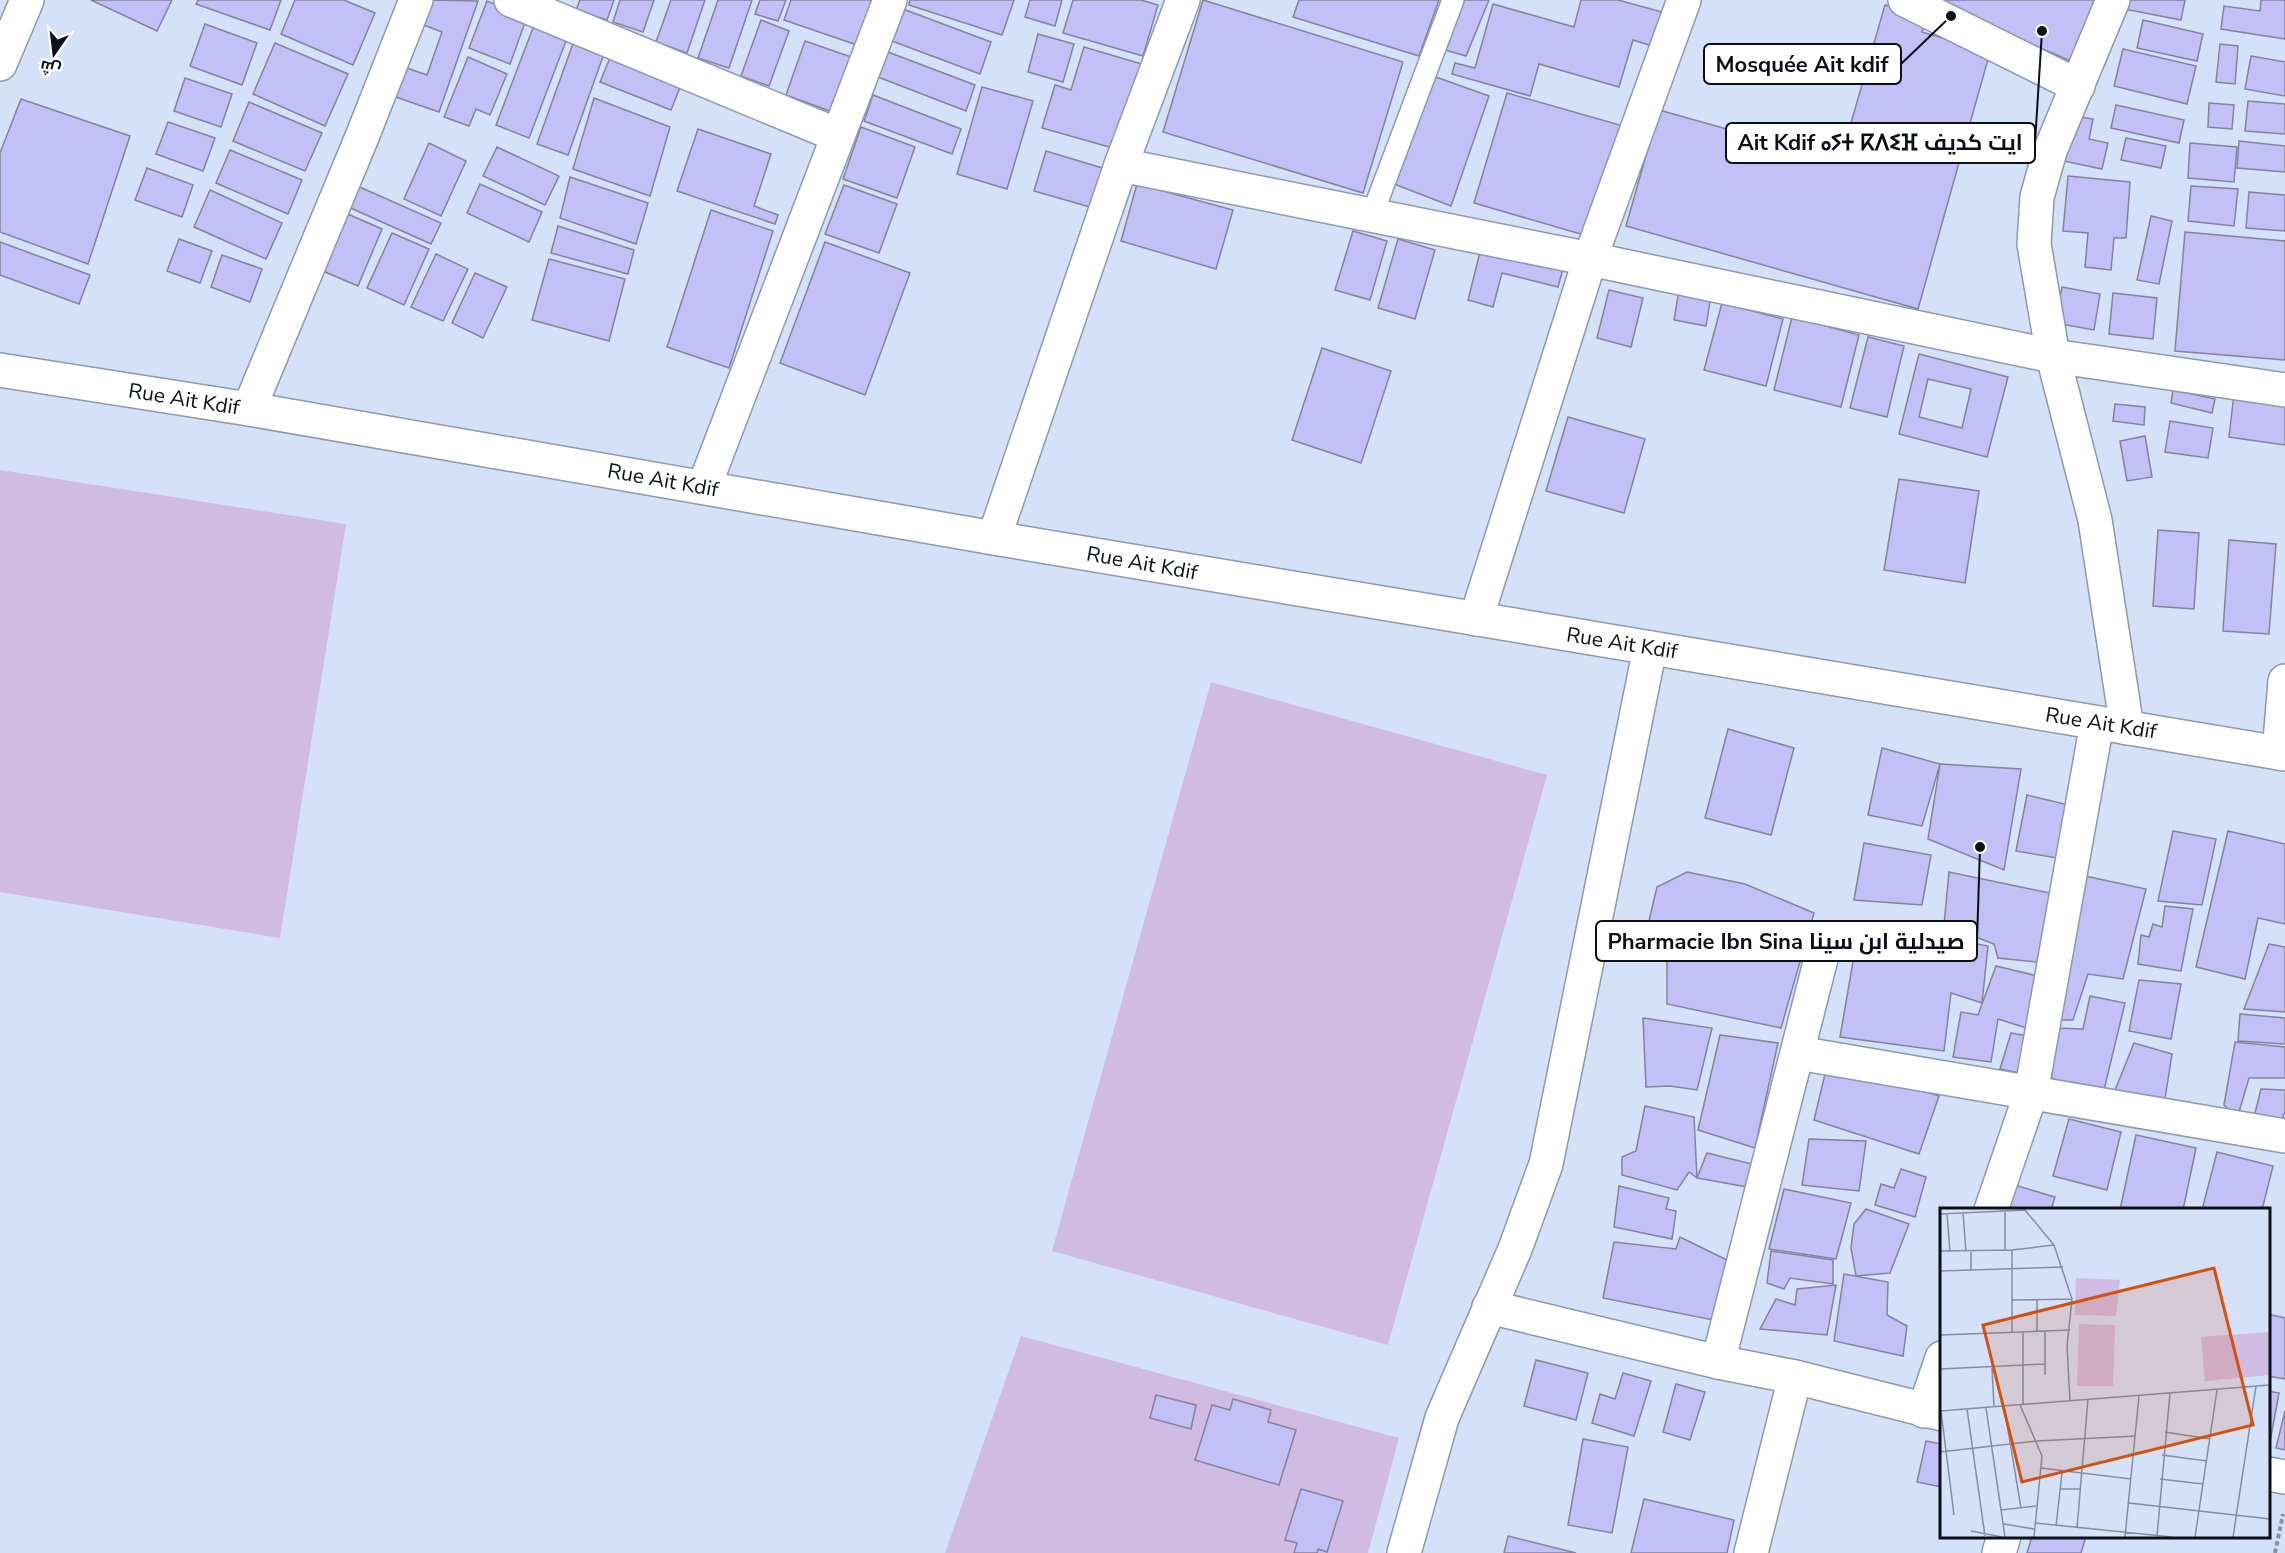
<svg xmlns="http://www.w3.org/2000/svg" width="2285" height="1553" font-family="'Nunito Sans',Cairo,'Noto Sans Tifinagh',sans-serif">
	<style>
		.green { fill: #d0bbe2 }
		.building { fill: #c3bff7; stroke: #85839c; stroke-width: 1.5; fill-rule: evenodd }
		.lines { fill: none; stroke-linecap: round; stroke-linejoin: round }
		.lane-casing { stroke: #8e99b0; stroke-width: 24 }
		.street-casing { stroke: #8e99b0; stroke-width: 36 }
		.secondary-casing { stroke: #8e99b0; stroke-width: 36 }
		.path { stroke: #8891a3; stroke-width: 4; stroke-dasharray: 4.5 3; stroke-linecap: butt }
		.lane { stroke: #fff; stroke-width: 21 }
		.street { stroke: #fff; stroke-width: 33 }
		.secondary { stroke: #fff; stroke-width: 33 }
		.labels { text-anchor: middle; dominant-baseline: central; stroke-width: 4.5; stroke-linejoin: round; paint-order: stroke }
		.street-label { font-size: 21px; fill: #0c1018; stroke: #fff }
		.inset-road { fill: none; stroke: #858d9f; stroke-width: 1.5 }
		.view { fill: #d2520d; fill-opacity: 0.15; stroke: #d2520d; stroke-width: 3 }
		.inset-edge { fill: none; stroke: #0c1018; stroke-width: 3 }
		.leader { fill: none; stroke: #0c1018; stroke-width: 2 }
		.callout-dot { fill: #0c1018; stroke: #fff; stroke-width: 2 }
		.callout { fill: #fff; stroke: #0c1018; stroke-width: 2 }
		.callout-label { font-size: 22px; text-anchor: middle; font-weight: bold; fill: #0c1018 }
	</style>
	<rect width="100%" height="100%" fill="#d5e0f9"/>
	<g class="green">
		<path d="M0,470L346,524L280,938L0,892Z"/>
		<path d="M1211,682L1547,775L1388,1345L1052,1251Z"/>
		<path d="M1021,1336L1399,1438L1368,1553H945Z"/>
	</g>
	<g class="building">
		<path d="M91,0H172L157,31Z"/>
		<path d="M198,0H281L270,30L196,4Z"/>
		<path d="M295,0H344L375,13L353,65L281,34Z"/>
		<path d="M430,0L478,1L439,112L390,95L401,66L427,75L442,32L421,24Z"/>
		<path d="M580,0H614L607,20L576,10Z"/>
		<path d="M620,0H654L643,32L613,22Z"/>
		<path d="M671,0H705L687,53L656,42Z"/>
		<path d="M718,0H752L729,68L698,58Z"/>
		<path d="M760,0H786L778,21L755,14Z"/>
		<path d="M791,0H872L857,45L784,20Z"/>
		<path d="M910,0H1014L1002,35L909,5Z"/>
		<path d="M1030,0H1062L1055,26L1025,17Z"/>
		<path d="M1073,0H1141L1158,5L1143,56L1063,33Z"/>
		<path d="M1203,0L1403,62L1363,193L1163,132Z"/>
		<path d="M1299,0H1439L1419,56L1293,17Z"/>
		<path d="M1461,0H1489L1466,56L1445,50Z"/>
		<path d="M1581,0H1618L1662,12L1652,46L1633,40L1619,87L1539,64L1530,96L1452,74L1455,63L1475,68L1493,4L1574,27Z"/>
		<path d="M1929,0H2094L2073,62Z"/>
		<path d="M2125,0H2185L2181,20L2124,9Z"/>
		<path d="M2261,0H2285V39L2221,29L2224,6L2260,11Z"/>
		<path d="M487,1L527,17L510,64L469,48Z"/>
		<path d="M1885,5L1926,17L1922,32L1990,52L1918,309L1626,226L1659,110L1840,161Z"/>
		<path d="M903,9L991,42L980,74L892,41Z"/>
		<path d="M536,20L569,33L529,138L496,125Z"/>
		<path d="M761,20L789,31L769,86L741,76Z"/>
		<path d="M2143,20L2203,34L2197,61L2137,48Z"/>
		<path d="M205,24L257,43L242,85L190,66Z"/>
		<path d="M1038,34L1074,44L1063,82L1028,72Z"/>
		<path d="M575,38L606,48L568,155L537,144Z"/>
		<path d="M805,41L854,58L835,113L786,95Z"/>
		<path d="M275,43L348,74L325,126L253,94Z"/>
		<path d="M2220,44L2238,46L2235,84L2216,82Z"/>
		<path d="M1084,47L1145,65L1120,150L1042,128L1055,85L1071,90Z"/>
		<path d="M2123,49L2196,66L2187,104L2114,86Z"/>
		<path d="M888,52L975,85L966,111L878,77Z"/>
		<path d="M612,53L683,80L671,110L600,82Z"/>
		<path d="M2251,56L2285,62V96L2245,89Z"/>
		<path d="M468,57L507,74L490,115L476,109L469,126L444,117Z"/>
		<path d="M1433,76L1489,96L1451,206L1394,184Z"/>
		<path d="M185,78L232,94L221,127L174,111Z"/>
		<path d="M982,87L1033,101L1007,189L957,174Z"/>
		<path d="M1507,93L1623,126L1591,237L1474,203Z"/>
		<path d="M873,95L961,129L952,154L864,121Z"/>
		<path d="M594,98L670,127L650,196L573,169Z"/>
		<path d="M21,99L130,136L88,264L0,232V153Z"/>
		<path d="M2248,101L2285,104V134L2245,131Z"/>
		<path d="M249,102L322,133L305,171L233,141Z"/>
		<path d="M2209,103L2234,105L2232,129L2208,127Z"/>
		<path d="M2116,105L2184,120L2179,143L2111,128Z"/>
		<path d="M2075,116L2093,119L2089,139L2108,143L2102,169L2064,161Z"/>
		<path d="M168,122L215,138L203,171L156,154Z"/>
		<path d="M861,127L915,147L897,198L843,179Z"/>
		<path d="M698,129L771,154L754,206L778,215L775,224L677,191Z"/>
		<path d="M2126,138L2166,146L2161,168L2121,160Z"/>
		<path d="M2239,141L2285,146V172L2237,168Z"/>
		<path d="M429,143L466,161L441,216L404,199Z"/>
		<path d="M2190,143L2237,147L2234,182L2188,178Z"/>
		<path d="M497,147L559,176L545,205L483,176Z"/>
		<path d="M230,150L302,180L288,214L216,183Z"/>
		<path d="M1046,151L1109,170L1097,209L1034,191Z"/>
		<path d="M147,168L193,185L182,217L135,200Z"/>
		<path d="M2068,176L2130,182L2126,238H2114L2111,270L2085,267L2088,233L2063,231Z"/>
		<path d="M570,177L648,203L636,244L560,218Z"/>
		<path d="M353,184L441,223L431,244L344,205Z"/>
		<path d="M480,184L542,212L529,242L467,213Z"/>
		<path d="M1137,184L1233,210L1216,269L1121,241Z"/>
		<path d="M844,185L897,204L879,253L825,234Z"/>
		<path d="M2191,186L2238,189L2234,226L2188,221Z"/>
		<path d="M210,190L282,223L266,259L194,227Z"/>
		<path d="M2249,192L2285,195V231L2246,228Z"/>
		<path d="M711,210L773,231L729,368L667,347Z"/>
		<path d="M343,212L382,229L358,286L318,269Z"/>
		<path d="M2151,216L2172,221L2159,284L2137,280Z"/>
		<path d="M558,226L634,250L628,274L551,253Z"/>
		<path d="M1353,231L1387,241L1370,300L1335,290Z"/>
		<path d="M2185,232L2285,241V360L2175,351Z"/>
		<path d="M392,233L429,249L404,305L367,288Z"/>
		<path d="M179,239L212,251L200,283L167,271Z"/>
		<path d="M1398,239L1435,250L1415,319L1378,308Z"/>
		<path d="M0,242L90,275L79,304L0,275Z"/>
		<path d="M825,242L910,273L865,395L780,363Z"/>
		<path d="M1481,248L1563,269L1558,287L1502,273L1493,307L1468,300Z"/>
		<path d="M436,254L468,269L443,321L411,307Z"/>
		<path d="M222,255L262,269L250,302L211,287Z"/>
		<path d="M549,259L625,279L609,341L532,320Z"/>
		<path d="M475,273L507,287L483,338L452,323Z"/>
		<path d="M2062,287L2100,294L2094,330L2055,323Z"/>
		<path d="M1609,290L1643,298L1631,347L1597,338Z"/>
		<path d="M1679,290L1711,295L1706,326L1674,320Z"/>
		<path d="M2113,293L2157,298L2153,339L2109,334Z"/>
		<path d="M1722,303L1783,319L1766,386L1704,370Z"/>
		<path d="M1792,317L1859,335L1841,407L1774,390Z"/>
		<path d="M1868,337L1904,346L1887,417L1850,408Z"/>
		<path d="M1322,348L1391,371L1361,463L1292,440Z"/>
		<path d="M1919,354L2008,377L1987,457L1899,434ZM1928,379L1971,389L1962,428L1919,417Z"/>
		<path d="M2173,390L2215,399L2212,413L2171,403Z"/>
		<path d="M2234,394L2285,401V445L2229,437Z"/>
		<path d="M2115,404L2145,407L2144,425L2113,421Z"/>
		<path d="M1568,417L1645,439L1624,513L1546,491Z"/>
		<path d="M2170,421L2213,428L2208,458L2165,452Z"/>
		<path d="M2145,436L2152,477L2127,481L2120,441Z"/>
		<path d="M1899,479L1979,491L1965,583L1884,570Z"/>
		<path d="M2158,530L2199,533L2194,609L2153,606Z"/>
		<path d="M2229,540L2276,544L2269,634L2223,631Z"/>
		<path d="M1728,729L1794,748L1771,835L1705,818Z"/>
		<path d="M1882,748L1940,764L1922,826L1868,815Z"/>
		<path d="M1940,764L2021,769L2004,870L1928,839Z"/>
		<path d="M2027,795L2077,807L2063,859L2016,851Z"/>
		<path d="M2173,831L2216,839L2202,905L2158,901Z"/>
		<path d="M2228,831L2285,844V924L2258,918L2245,979L2196,967Z"/>
		<path d="M1864,843L1931,855L1922,905L1854,900Z"/>
		<path d="M1687,872L1745,884L1814,913L1781,1028L1667,1004V956L1642,950L1657,887Z"/>
		<path d="M1949,872L2059,895L2045,963L1998,958L1994,944L1944,925Z"/>
		<path d="M2085,876L2146,889L2123,979L2088,974L2073,1020H2058Z"/>
		<path d="M2165,906L2193,909L2181,971L2138,964L2141,935L2149,937L2153,924L2162,927Z"/>
		<path d="M1860,921L1988,946L1982,1003L1951,993L1944,1051L1840,1037Z"/>
		<path d="M2269,944L2285,947V1012L2244,1009Z"/>
		<path d="M1996,966L2046,978L2033,1030L1998,1019L1991,1062L1953,1057L1961,1012L1978,1015Z"/>
		<path d="M2139,980L2181,984L2171,1039L2129,1031Z"/>
		<path d="M2090,996L2125,1003L2103,1094L2051,1088L2055,1028L2083,1029Z"/>
		<path d="M2240,1014L2285,1018V1044L2238,1041Z"/>
		<path d="M1643,1018L1712,1028L1697,1090L1670,1086L1646,1087Z"/>
		<path d="M2011,1033L2034,1037L2025,1074L2000,1069Z"/>
		<path d="M1720,1035L1778,1043L1755,1148L1698,1130Z"/>
		<path d="M2235,1042L2285,1047V1078H2249L2237,1119L2224,1105Z"/>
		<path d="M2134,1043L2172,1054L2164,1105L2112,1098Z"/>
		<path d="M1826,1070L1911,1087L1939,1096L1919,1154L1814,1120Z"/>
		<path d="M2261,1089L2285,1090V1112L2283,1116L2285,1123L2253,1121Z"/>
		<path d="M1645,1106L1694,1117L1697,1178L1689,1172L1677,1190L1622,1175V1157L1636,1151Z"/>
		<path d="M2069,1119L2121,1132L2107,1190L2053,1176Z"/>
		<path d="M2136,1135L2196,1148L2183,1210H2120Z"/>
		<path d="M1809,1139L1866,1141L1859,1191L1802,1185Z"/>
		<path d="M2217,1152L2273,1166L2262,1210H2202Z"/>
		<path d="M1707,1153L1756,1165L1753,1188L1697,1178Z"/>
		<path d="M1901,1169L1926,1177L1915,1217L1875,1205L1881,1184L1894,1188Z"/>
		<path d="M2008,1183L2055,1197L2051,1210H2000Z"/>
		<path d="M1619,1186L1669,1198L1666,1209L1676,1211L1672,1239L1614,1227Z"/>
		<path d="M1784,1189L1851,1203L1836,1259L1769,1249Z"/>
		<path d="M1866,1209L1909,1224L1890,1273L1856,1276L1851,1248L1854,1224Z"/>
		<path d="M1680,1237L1735,1264L1718,1321L1603,1298L1614,1242L1676,1249Z"/>
		<path d="M1771,1251L1833,1260V1284L1790,1278L1784,1289L1767,1283Z"/>
		<path d="M1844,1274L1888,1282L1887,1315L1907,1326L1903,1356L1834,1341Z"/>
		<path d="M1836,1285L1827,1335L1760,1329L1776,1299L1795,1305L1797,1289Z"/>
		<path d="M2268,1314L2285,1318V1379L2268,1376Z"/>
		<path d="M1536,1360L1588,1373L1576,1420L1524,1406Z"/>
		<path d="M1623,1373L1651,1381L1634,1436L1592,1423L1600,1394L1615,1399Z"/>
		<path d="M1676,1384L1705,1392L1690,1440L1663,1432Z"/>
		<path d="M2268,1391L2279,1393L2270,1442H2268Z"/>
		<path d="M1156,1395L1196,1405L1191,1429L1150,1418Z"/>
		<path d="M1233,1399L1271,1410L1268,1422L1296,1430L1279,1485L1195,1460L1212,1405L1230,1410Z"/>
		<path d="M2285,1411V1450L2276,1448Z"/>
		<path d="M1583,1439L1628,1447L1612,1533L1568,1525Z"/>
		<path d="M1926,1441L1942,1444V1487L1917,1482Z"/>
		<path d="M1301,1489L1343,1501L1327,1552L1318,1549L1317,1553H1294L1297,1543L1285,1540Z"/>
		<path d="M1644,1499L1734,1520L1727,1553H1631Z"/>
		<path d="M1508,1536L1576,1553H1504Z"/>
		<path d="M2032,1536H2086L2081,1553H2027Z"/>
	</g>
	<g class="lines">
		<defs>
			<path id="lane" d="M1372,215L1453,0"/>
			<g id="street">
				<path d="M511,0L837,135"/>
				<path d="M1905,0L2078,86"/>
				<path d="M2113,0L2050,151L2037,197L2034,244L2053,356L2095,520L2127,728"/>
				<path d="M0,64L27,0"/>
				<path d="M1121,165L1590,259L2053,356L2285,390"/>
				<path d="M249,409L362,137L416,0"/>
				<path d="M704,487L890,0"/>
				<path d="M994,538L1121,165L1183,0"/>
				<path d="M1476,619L1590,259L1684,0"/>
				<path d="M2279,753L2285,681"/>
				<path d="M1798,1053L2285,1136"/>
				<path d="M1991,1210L2031,1093L2097,723"/>
				<path d="M1489,1307L1718,1362L1795,1377L1942,1414"/>
				<path d="M1718,1362L1825,943"/>
				<path d="M1924,1411L1942,1358"/>
				<path d="M2268,1474L2285,1477"/>
				<path d="M1404,1553L1442,1418L1515,1249L1546,1164L1650,648"/>
				<path d="M1751,1553L1795,1377"/>
				<path d="M1999,1553L2004,1536"/>
			</g>
			<path id="secondary" d="M0,370L249,409L994,538L2285,754"/>
		</defs>
		<use href="#lane" class="lane-casing"/>
		<use href="#street" class="street-casing"/>
		<use href="#secondary" class="secondary-casing"/>
		<path class="path" d="M2275,1553L2283,1514"/>
		<use href="#lane" class="lane"/>
		<use href="#street" class="street"/>
		<use href="#secondary" class="secondary"/>
	</g>
	<g class="labels">
		<g class="street-label">
			<text transform="translate(184 399) rotate(9)">Rue Ait Kdif</text>
			<text transform="translate(663 480) rotate(10)">Rue Ait Kdif</text>
			<text transform="translate(1142 563) rotate(10)">Rue Ait Kdif</text>
			<text transform="translate(1622 643) rotate(9)">Rue Ait Kdif</text>
			<text transform="translate(2101 723) rotate(9)">Rue Ait Kdif</text>
		</g>
	</g>
	<g transform="translate(1940 1208)">
		<rect width="330" height="330" fill="#d5e0f9"/>
		<path d="M136,70L180,72L176,108L135,107ZM139,116L175,117L173,178H137ZM330,124V167L265,173L261,129Z" fill="#d0bbe2"/>
		<path class="inset-road" d="M65,3V42M23,5L26,44M0,6L85,2L114,37L132,91L127,138L130,193M7,6L10,44M0,43L72,42L114,37M31,44V62M0,63L123,59M72,92L132,91M97,123V92M72,124V42M0,127L130,122M52,160L54,199M0,161L105,156M105,167V123M80,197L102,248L94,329M83,197V123M64,198L81,300M46,200L65,329M27,201L45,328M0,203L330,177M1,203L14,307M225,224L270,231M0,244L97,233L196,228M222,247L267,253M101,260L191,271M220,271L263,276M120,281H141M189,295L330,311M61,302L96,298M95,315L232,329M64,316L94,321M116,318L122,265M137,320L148,191M31,323L62,329M217,328L230,185M185,329L199,188M255,329L277,182M293,329L316,178"/>
		<path class="view" d="M274,60L313,217L82,274L43,117Z"/>
		<rect width="330" height="330" class="inset-edge"/>
	</g>
	<path class="leader" d="M1951 16L1901 64M2042 31L2035 143M1980 847L1977 941"/>
	<g class="callout-dot">
		<circle cx="1951" cy="16" r="6"/>
		<circle cx="2042" cy="31" r="6"/>
		<circle cx="1980" cy="847" r="6"/>
	</g>
	<g class="callout">
		<rect x="1704" y="44" width="197" height="40" rx="6"/>
		<rect x="1726" y="123" width="309" height="40" rx="6"/>
		<rect x="1596" y="921" width="381" height="40" rx="6"/>
	</g>
	<g class="callout-label">
		<text x="1802" y="72">Mosquée Ait kdif</text>
		<text x="1880" y="150">Ait Kdif ⴰⵢⵜ ⴽⴷⵉⴼ ايت كديف</text>
		<text x="1786" y="949">Pharmacie Ibn Sina صيدلية ابن سينا</text>
	</g>
	<g transform="translate(54 54) rotate(194)" stroke="#ffffff" stroke-width="4.5" paint-order="stroke">
	<path d="M0-4.5L10 22L0 15L-10 22Z" fill="#0c1018"/>
	<text y="-9" font-size="16" font-weight="bold" text-anchor="middle" fill="#0c1018">ش</text>
	</g>
</svg>
